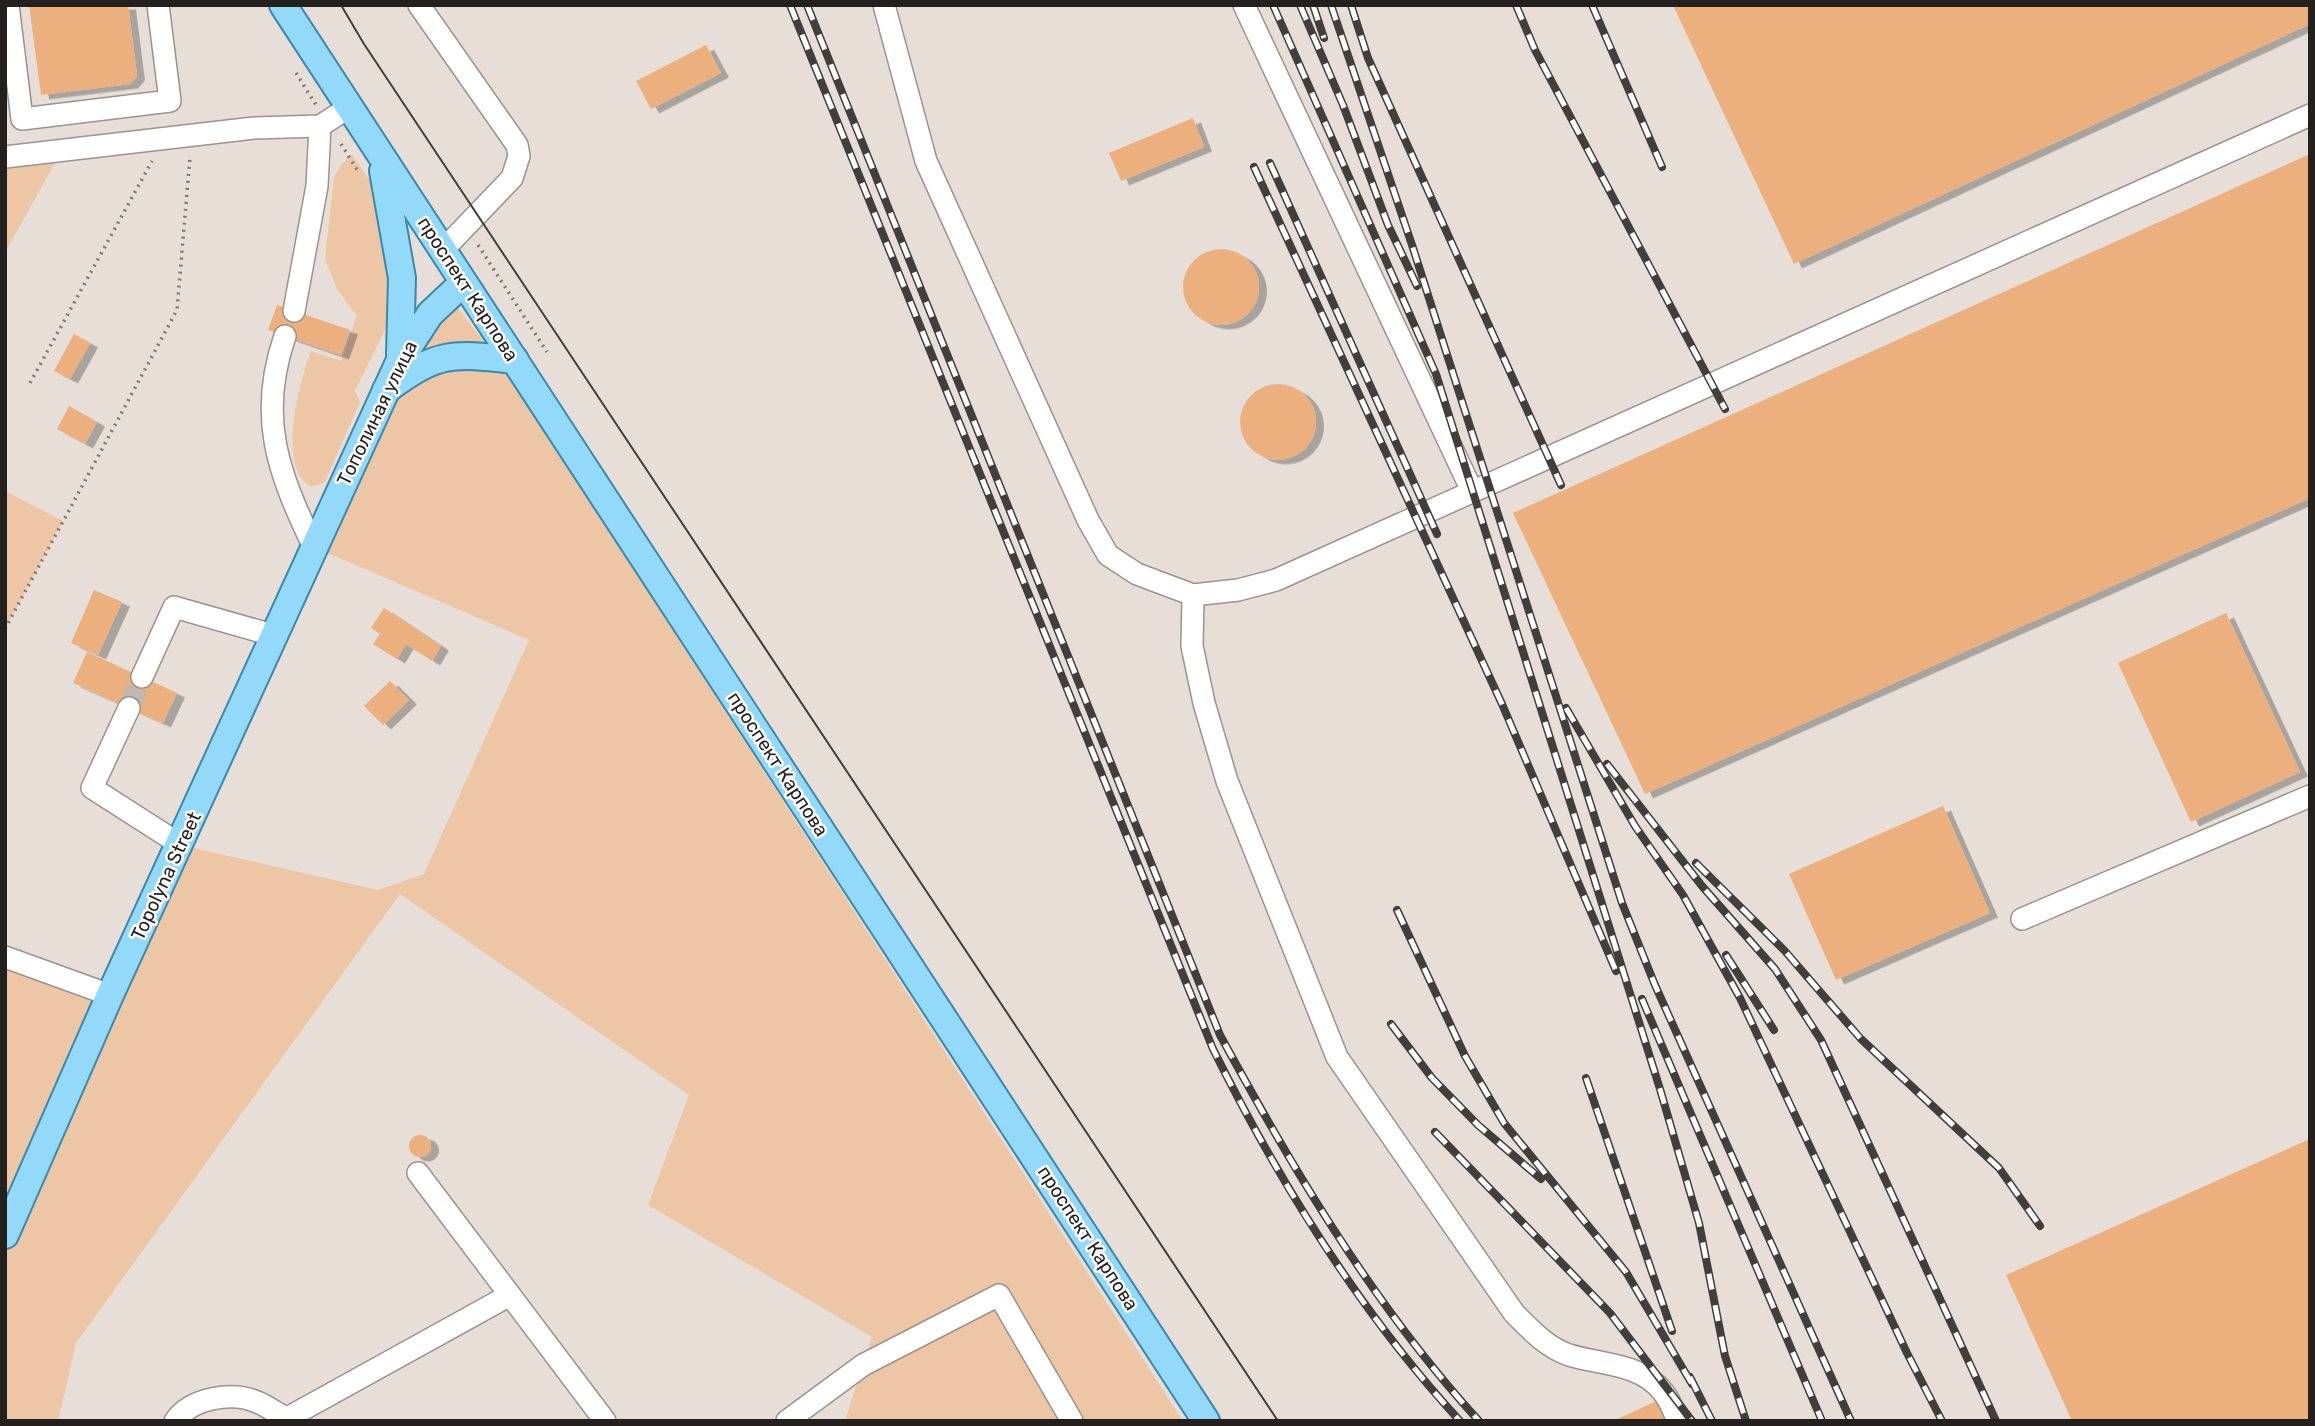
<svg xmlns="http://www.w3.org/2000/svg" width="2315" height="1426" font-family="Rubik,sans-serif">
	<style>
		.green { fill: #edc6a5 }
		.building { fill: #ebb07d; filter: url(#shadow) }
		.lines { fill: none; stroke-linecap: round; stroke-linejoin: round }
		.minor-tunnel { stroke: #c0b8b2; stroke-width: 21; stroke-dasharray: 21 10; stroke-linecap: butt }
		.minor-casing { stroke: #9b938c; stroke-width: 24 }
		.major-casing { stroke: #3c88ab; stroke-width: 30 }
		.path { stroke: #7e7873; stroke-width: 3.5; stroke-dasharray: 2 5; stroke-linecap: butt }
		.minor { stroke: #fff; stroke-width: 21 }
		.major { stroke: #92d9fa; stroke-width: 26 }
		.tram { stroke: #423e3b; stroke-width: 2 }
		.rail-casing { stroke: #423e3b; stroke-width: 8 }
		.rail { stroke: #fff; stroke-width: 5; stroke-dasharray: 16; stroke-linecap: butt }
		.labels { text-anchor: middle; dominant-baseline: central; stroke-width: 5; stroke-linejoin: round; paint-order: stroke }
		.street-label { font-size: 19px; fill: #23201e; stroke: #fff }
	</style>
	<defs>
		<filter id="shadow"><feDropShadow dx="8" dy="4.5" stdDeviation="0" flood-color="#0004"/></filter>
	</defs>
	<rect width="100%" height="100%" fill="#e7ded7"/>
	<g class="green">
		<path d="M62,150L5,253V157Z"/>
		<path d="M352,155L374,186L393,277L392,326L386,328L355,391L360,402L325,482L312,487C275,469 300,380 311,351L341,361L357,316L337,289L325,259L334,177L342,164Z"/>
		<path d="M440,284L503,367L1183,1421H845L872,1337L648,1205L689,1095L400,894L76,1343L58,1421H5V957L110,995L181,845L378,890L424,874L529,640L314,547L386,386Z"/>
		<path d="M5,491L63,521L5,629Z"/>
	</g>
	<g class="building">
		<path d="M29,5H128L137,76L130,84L41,95Z"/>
		<path d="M1673,5H2310V24L1794,264Z"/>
		<path d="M706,45L721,73L651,109L636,81Z"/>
		<path d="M1193,118L1204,147L1121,181L1109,153Z"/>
		<path d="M2310,154V498L1645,794L1513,513Z"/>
		<circle cx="1221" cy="287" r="38"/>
		<path d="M277,305L350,330L341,355L268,330Z"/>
		<path d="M74,334L90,343L70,379L54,371Z"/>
		<circle cx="1278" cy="422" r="38"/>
		<path d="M69,406L97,422L85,444L57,429Z"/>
		<path d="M94,590L122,602L98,655L71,643Z"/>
		<path d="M384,608L441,646L432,661L406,644L397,659L373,644L380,634L371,628Z"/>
		<path d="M2226,613L2300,772L2191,822L2118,663Z"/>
		<path d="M87,652L177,693L163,723L73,683Z"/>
		<path d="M390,681L409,700L383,725L364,706Z"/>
		<path d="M1943,806L1990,913L1836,980L1789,874Z"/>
		<circle cx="420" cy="1146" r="11"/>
		<path d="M2310,1139V1421H2072L2006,1275Z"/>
		<path d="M1663,1398L1673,1421H1613Z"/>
	</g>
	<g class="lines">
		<path class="minor-tunnel" d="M129,708L142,677"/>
		<defs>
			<g id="minor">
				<path d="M8,5L22,119L170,101L158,5"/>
				<path d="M419,5L517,145L519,156L512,178L442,251"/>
				<path d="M884,5L926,161L1088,520L1108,555L1137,574L1193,595L1238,590L1276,580L2310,115"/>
				<path d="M1244,5L1472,491"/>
				<path d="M5,157L254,128L320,126L348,108"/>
				<path d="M294,311L317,186L320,126"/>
				<path d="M285,336C257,417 278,473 314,547"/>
				<path d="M1193,595L1192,646L1204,703L1227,781L1337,1057L1514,1313C1530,1329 1546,1347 1569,1355C1601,1365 1641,1363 1663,1392C1670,1400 1674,1412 1678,1421"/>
				<path d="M142,677L174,607L276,636"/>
				<path d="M129,708L92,788L181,845"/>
				<path d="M2022,919L2310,796"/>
				<path d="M5,957L110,995"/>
				<path d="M418,1173L605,1421"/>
				<path d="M175,1421C191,1398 232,1391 257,1402C267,1406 276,1413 286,1418"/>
				<path d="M282,1421L510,1295"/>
				<path d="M787,1421L863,1365L999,1295L1072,1421"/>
			</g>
			<g id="major">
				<path d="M283,5L1206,1421"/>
				<path d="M383,171L402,278L400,355"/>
				<path d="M386,390C438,351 452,353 515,360"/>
				<path d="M5,1235L110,995L400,360L430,314L463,283"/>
			</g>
		</defs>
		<use href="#minor" class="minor-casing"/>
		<use href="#major" class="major-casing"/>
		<g class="path">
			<path d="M296,73L316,105"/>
			<path d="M341,144L359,173"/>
			<path d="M478,245L547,352"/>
			<path d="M30,383L152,161"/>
			<path d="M5,629L177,310L190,157"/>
		</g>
		<use href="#minor" class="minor"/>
		<use href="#major" class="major"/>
		<path class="tram" d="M341,5L364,44L1278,1421"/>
		<defs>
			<g id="rail">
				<path d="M790,5L1213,1049C1279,1182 1359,1311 1460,1421"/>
				<path d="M807,5L1220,1035C1294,1171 1374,1306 1479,1421"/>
				<path d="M1273,5L1436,374L1660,1089L1699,1223L1725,1356L1746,1421"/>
				<path d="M1300,5L1343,105L1388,225L1417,286"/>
				<path d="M1313,5L1324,38"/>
				<path d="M1331,5L1413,248L1622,903L1655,985L1851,1421"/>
				<path d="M1351,5L1368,58L1561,485"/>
				<path d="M1516,5L1535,50L1725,409"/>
				<path d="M1592,5L1662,167"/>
				<path d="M1270,163L1437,534"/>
				<path d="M1254,167L1502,704L1616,971"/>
				<path d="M1566,708L1635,826L1683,895L1740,998L1907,1353L1942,1421"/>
				<path d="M1607,764L1702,886L1775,969L1821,1040L1996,1421"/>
				<path d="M1696,863L1784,950L1861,1039L1999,1168L2040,1226"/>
				<path d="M1397,910L1465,1056L1504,1123L1626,1272L1692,1384"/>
				<path d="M1726,955L1774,1030"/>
				<path d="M1642,999L1822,1421"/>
				<path d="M1391,1024L1432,1078L1478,1125L1541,1179"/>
				<path d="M1586,1078L1672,1331"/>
				<path d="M1435,1132L1610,1313L1692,1421"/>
				<path d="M1690,1377L1712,1421"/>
			</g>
		</defs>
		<use href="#rail" class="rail-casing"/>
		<use href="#rail" class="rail"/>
	</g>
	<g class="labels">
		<g class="street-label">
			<text transform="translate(468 289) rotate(57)">проспект Карпова</text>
			<text transform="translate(377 413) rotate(-64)">Тополиная улица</text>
			<text transform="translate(778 764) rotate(57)">проспект Карпова</text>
			<text transform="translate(166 876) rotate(-65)">Topolyna Street</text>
			<text transform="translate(1088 1238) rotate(57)">проспект Карпова</text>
		</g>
	</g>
	<rect width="2315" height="1426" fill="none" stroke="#23201e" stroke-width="14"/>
</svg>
